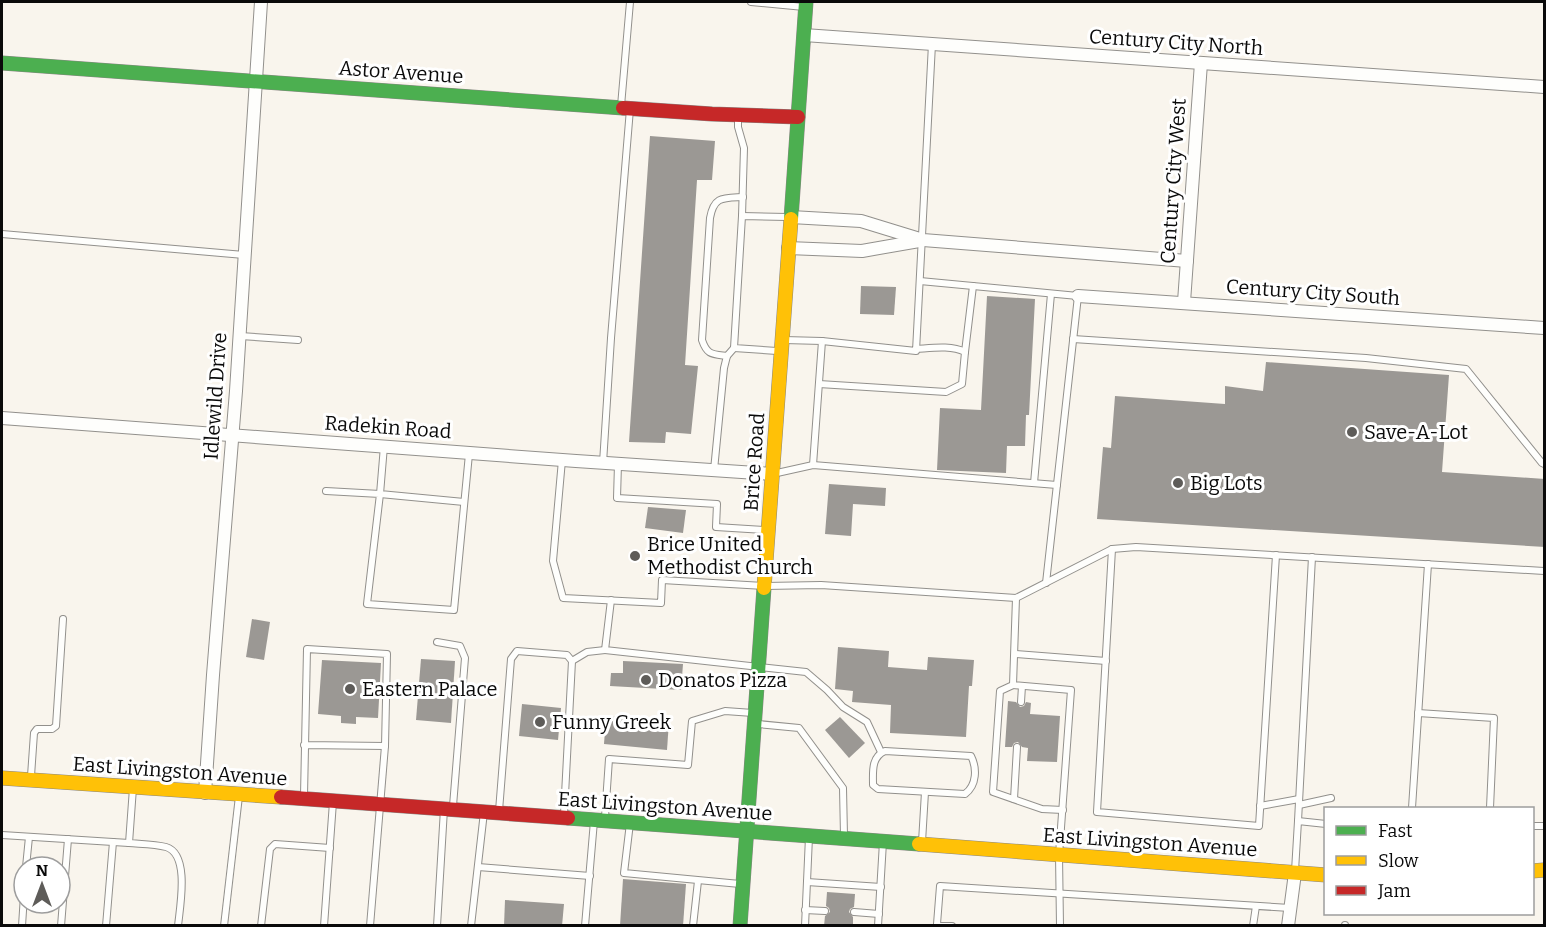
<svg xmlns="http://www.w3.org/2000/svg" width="1546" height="927" font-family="Bitter,serif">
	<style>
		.building { fill: #9b9894 }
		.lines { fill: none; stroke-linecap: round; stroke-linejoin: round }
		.lane-casing { stroke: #92908c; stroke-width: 8 }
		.street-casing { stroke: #92908c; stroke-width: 14 }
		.fast-casing { stroke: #888683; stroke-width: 15 }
		.slow-casing { stroke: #888683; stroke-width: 15 }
		.jam-casing { stroke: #888683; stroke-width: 15 }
		.lane { stroke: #fefefc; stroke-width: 6 }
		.street { stroke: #fefefc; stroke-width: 12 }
		.fast { stroke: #4caf50; stroke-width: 14 }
		.slow { stroke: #ffc107; stroke-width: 14 }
		.jam { stroke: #c62828; stroke-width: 14 }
		.poi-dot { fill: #5e5c59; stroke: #fff; stroke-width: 2 }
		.labels { text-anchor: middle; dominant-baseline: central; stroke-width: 6; stroke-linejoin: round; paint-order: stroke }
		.street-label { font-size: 20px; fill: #0a0a0a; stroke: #fff }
		.poi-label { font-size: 20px; fill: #0a0a0a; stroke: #fff; text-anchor: start }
	</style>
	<rect width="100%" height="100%" fill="#f9f5ed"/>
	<g class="building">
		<path d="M650,136L715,141L712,180H697L685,365L698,366L691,434L666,432L665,443L629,442Z"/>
		<path d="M861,286L896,287L894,315L860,314Z"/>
		<path d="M987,296L1035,299L1029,415H1026L1025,446H1007L1006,473L937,470L940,408L981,410Z"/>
		<path d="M1266,362L1449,375L1442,472L1545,479V547L1097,519L1103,447L1111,448L1115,396L1225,404V386L1263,391Z"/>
		<path d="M829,484L886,488L885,506L853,504L851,536L825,534Z"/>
		<path d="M648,507L686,510L683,533L645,528Z"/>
		<path d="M252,619L270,622L264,660L246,657Z"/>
		<path d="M838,647L889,651L888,667L927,670L928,657L974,660L972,686H969L966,737L890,733L891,705L852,702L853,691L835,689Z"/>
		<path d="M421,659L455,661L451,723L416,720Z"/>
		<path d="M322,660L381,663L378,718L356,717V724L341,723V716L318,714Z"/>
		<path d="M623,661L683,664L681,690L610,686L611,673H623Z"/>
		<path d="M1008,701L1016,702L1020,707L1024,706L1026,702L1031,703L1030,714L1060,716L1057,762L1027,761L1028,748L1022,747L1018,742L1014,743L1012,747H1005Z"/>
		<path d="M522,704L561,708L558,740L519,736Z"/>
		<path d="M606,716L669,721L667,750L604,744Z"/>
		<path d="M840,717L865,743L849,758L825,730Z"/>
		<path d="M623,879L686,884L683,926H620Z"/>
		<path d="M827,892L855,894L854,907L850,909L849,912L853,917V926H824L825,916L830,912L829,908L826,906Z"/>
		<path d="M505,900L564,904L562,926H504Z"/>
	</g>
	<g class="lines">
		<defs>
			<g id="lane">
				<path d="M751,2L804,7"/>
				<path d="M621,106L630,2"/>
				<path d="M738,118V127L744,148L742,216"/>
				<path d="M2,234L244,255"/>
				<path d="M920,281L1078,296L1046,583"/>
				<path d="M240,336L298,340"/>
				<path d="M1073,339L1366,358L1466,369L1542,463L1544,464"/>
				<path d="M784,340L822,341L813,465"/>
				<path d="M822,341L916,351L932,44"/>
				<path d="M777,351L734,348L742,216L787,217"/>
				<path d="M965,352L973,286"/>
				<path d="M727,356C712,354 707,355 702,340L710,218C714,196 723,198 743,197"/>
				<path d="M819,384L946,392L962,384L965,352C951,345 932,348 916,349"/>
				<path d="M384,446L380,494L464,502"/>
				<path d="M562,460L553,561L563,598L661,603L662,580L765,586L821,585L1016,598L1112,549L1136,547L1544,571"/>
				<path d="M603,463L611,338L630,109"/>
				<path d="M618,464L617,498L717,504L716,527L765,530"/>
				<path d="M714,470L724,368L727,356L734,348"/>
				<path d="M777,473L813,465L1057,485"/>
				<path d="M1034,483L1051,294"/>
				<path d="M326,491L380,494L367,604L454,610L469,454"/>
				<path d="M1112,549L1097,812L1259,826L1276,555"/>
				<path d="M1016,598L1013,685L1071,690L1059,855L1060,926"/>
				<path d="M611,600L605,650L806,672L827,690L843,707L867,722L881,752"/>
				<path d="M437,642L460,646L465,658L453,806"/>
				<path d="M1015,654L1106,661"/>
				<path d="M572,661L587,652L605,650"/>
				<path d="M1013,685L1000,691L993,792L1042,809L1063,810"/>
				<path d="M1021,702L1022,686"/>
				<path d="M1418,713L1494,718L1490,808"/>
				<path d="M758,724L799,728L843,788L844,836"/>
				<path d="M885,751L971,756C977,768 977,785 965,794L878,789L873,785C873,772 871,757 885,751Z"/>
				<path d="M31,776L34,733L37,729H52L56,726L63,619"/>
				<path d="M133,788L129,843C141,844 155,844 166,847C190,854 180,906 178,926"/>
				<path d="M304,796L307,649L387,654L385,746L304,745"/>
				<path d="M1014,799L1017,747"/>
				<path d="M1299,805L1331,798"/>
				<path d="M1260,806L1299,799"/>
				<path d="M1412,808L1428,564"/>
				<path d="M499,811L511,659L517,651L567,655L572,661L564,814"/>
				<path d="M605,817L609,759L688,765L692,721L725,711L753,713"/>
				<path d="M1298,821L1312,557"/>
				<path d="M630,823L624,873L740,884"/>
				<path d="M1532,826H1544"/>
				<path d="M2,835L129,843"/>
				<path d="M922,842L925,792"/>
				<path d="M26,867L29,837"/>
				<path d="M478,867L590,876"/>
				<path d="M1295,871L1298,821L1326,824"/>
				<path d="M807,882L881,887"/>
				<path d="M805,910L825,911"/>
				<path d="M854,912L879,914"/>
				<path d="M937,924L940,886L1290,908"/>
				<path d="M22,926L24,895"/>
				<path d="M61,926L68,839"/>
				<path d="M106,926L113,842"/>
				<path d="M224,926L239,796"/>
				<path d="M261,926L270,849L275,844L330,848"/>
				<path d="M324,926L333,802"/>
				<path d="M370,926L385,746"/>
				<path d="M437,926L444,809"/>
				<path d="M471,926L484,812"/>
				<path d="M585,926L594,821"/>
				<path d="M693,926L698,881"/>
				<path d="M805,926L809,837"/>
				<path d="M878,926L883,842"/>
				<path d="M937,926H952"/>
				<path d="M1253,926L1256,906"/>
				<path d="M1345,926V925"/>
			</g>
			<g id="street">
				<path d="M804,35L1544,87"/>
				<path d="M791,217L861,221L923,240L1187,261"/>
				<path d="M788,248L862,251L919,241"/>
				<path d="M1078,296L1544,328"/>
				<path d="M1184,302L1201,63"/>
				<path d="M2,418L576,461L772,474"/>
				<path d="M205,793L213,675L236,391L261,2"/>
				<path d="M1288,926L1295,873"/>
			</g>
			<g id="fast">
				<path d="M2,63L623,108"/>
				<path d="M791,219L806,2"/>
				<path d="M568,818L919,844"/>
				<path d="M740,926L764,588"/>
			</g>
			<g id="slow">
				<path d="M764,588L791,219"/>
				<path d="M2,778L281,797"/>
				<path d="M919,844L1326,875"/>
				<path d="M1532,871L1544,870"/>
			</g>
			<g id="jam">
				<path d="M623,108L712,114L798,117"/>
				<path d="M281,797L568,818"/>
			</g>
		</defs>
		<use href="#lane" class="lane-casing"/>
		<use href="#street" class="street-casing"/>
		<use href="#fast" class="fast-casing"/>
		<use href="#slow" class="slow-casing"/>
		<use href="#jam" class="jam-casing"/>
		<use href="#lane" class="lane"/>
		<use href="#street" class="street"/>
		<use href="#fast" class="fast"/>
		<use href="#slow" class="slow"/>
		<use href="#jam" class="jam"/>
	</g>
	<g class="poi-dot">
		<circle cx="1352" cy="432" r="6"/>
		<circle cx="1178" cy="483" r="6"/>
		<circle cx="635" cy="556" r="6"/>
		<circle cx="646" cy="680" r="6"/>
		<circle cx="350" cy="689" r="6"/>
		<circle cx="540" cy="722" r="6"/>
	</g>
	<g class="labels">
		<g class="street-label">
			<text transform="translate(1176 42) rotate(4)">Century City North</text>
			<text transform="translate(401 72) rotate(4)">Astor Avenue</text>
			<text transform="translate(1173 181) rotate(-86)">Century City West</text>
			<text transform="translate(1313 292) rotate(4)">Century City South</text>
			<text transform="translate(215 396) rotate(-86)">Idlewild Drive</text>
			<text transform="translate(388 427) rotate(4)">Radekin Road</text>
			<text transform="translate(754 462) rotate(-86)">Brice Road</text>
			<text transform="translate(180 771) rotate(4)">East Livingston Avenue</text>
			<text transform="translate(665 806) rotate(4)">East Livingston Avenue</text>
			<text transform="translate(1150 842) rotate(4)">East Livingston Avenue</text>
		</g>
		<g class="poi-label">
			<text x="1364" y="432">Save-A-Lot</text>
			<text x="1190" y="483">Big Lots</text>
			<text x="647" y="544">Brice United<tspan x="647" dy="23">Methodist Church</tspan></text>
			<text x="658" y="680">Donatos Pizza</text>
			<text x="362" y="689">Eastern Palace</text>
			<text x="552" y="722">Funny Greek</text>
		</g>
	</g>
	<rect width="1546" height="927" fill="none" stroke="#0a0a0a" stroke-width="6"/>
	<rect x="1324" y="807" width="210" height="108" fill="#ffffff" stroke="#9d9d9d" stroke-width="1.5"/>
	<rect x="1336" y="826" width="30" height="9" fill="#4caf50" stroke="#9d9d9d" stroke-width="1.5"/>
	<text x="1378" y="837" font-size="18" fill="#0a0a0a">Fast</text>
	<rect x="1336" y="856" width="30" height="9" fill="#ffc107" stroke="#9d9d9d" stroke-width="1.5"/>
	<text x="1378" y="867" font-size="18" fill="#0a0a0a">Slow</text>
	<rect x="1336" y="886" width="30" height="9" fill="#c62828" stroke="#9d9d9d" stroke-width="1.5"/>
	<text x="1378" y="897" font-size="18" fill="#0a0a0a">Jam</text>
	<g transform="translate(42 885)"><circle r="28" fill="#ffffff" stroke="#9d9d9d" stroke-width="1.5"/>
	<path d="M0-4.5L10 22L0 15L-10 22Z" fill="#5e5c59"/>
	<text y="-9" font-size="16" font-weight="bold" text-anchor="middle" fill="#0a0a0a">N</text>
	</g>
</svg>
